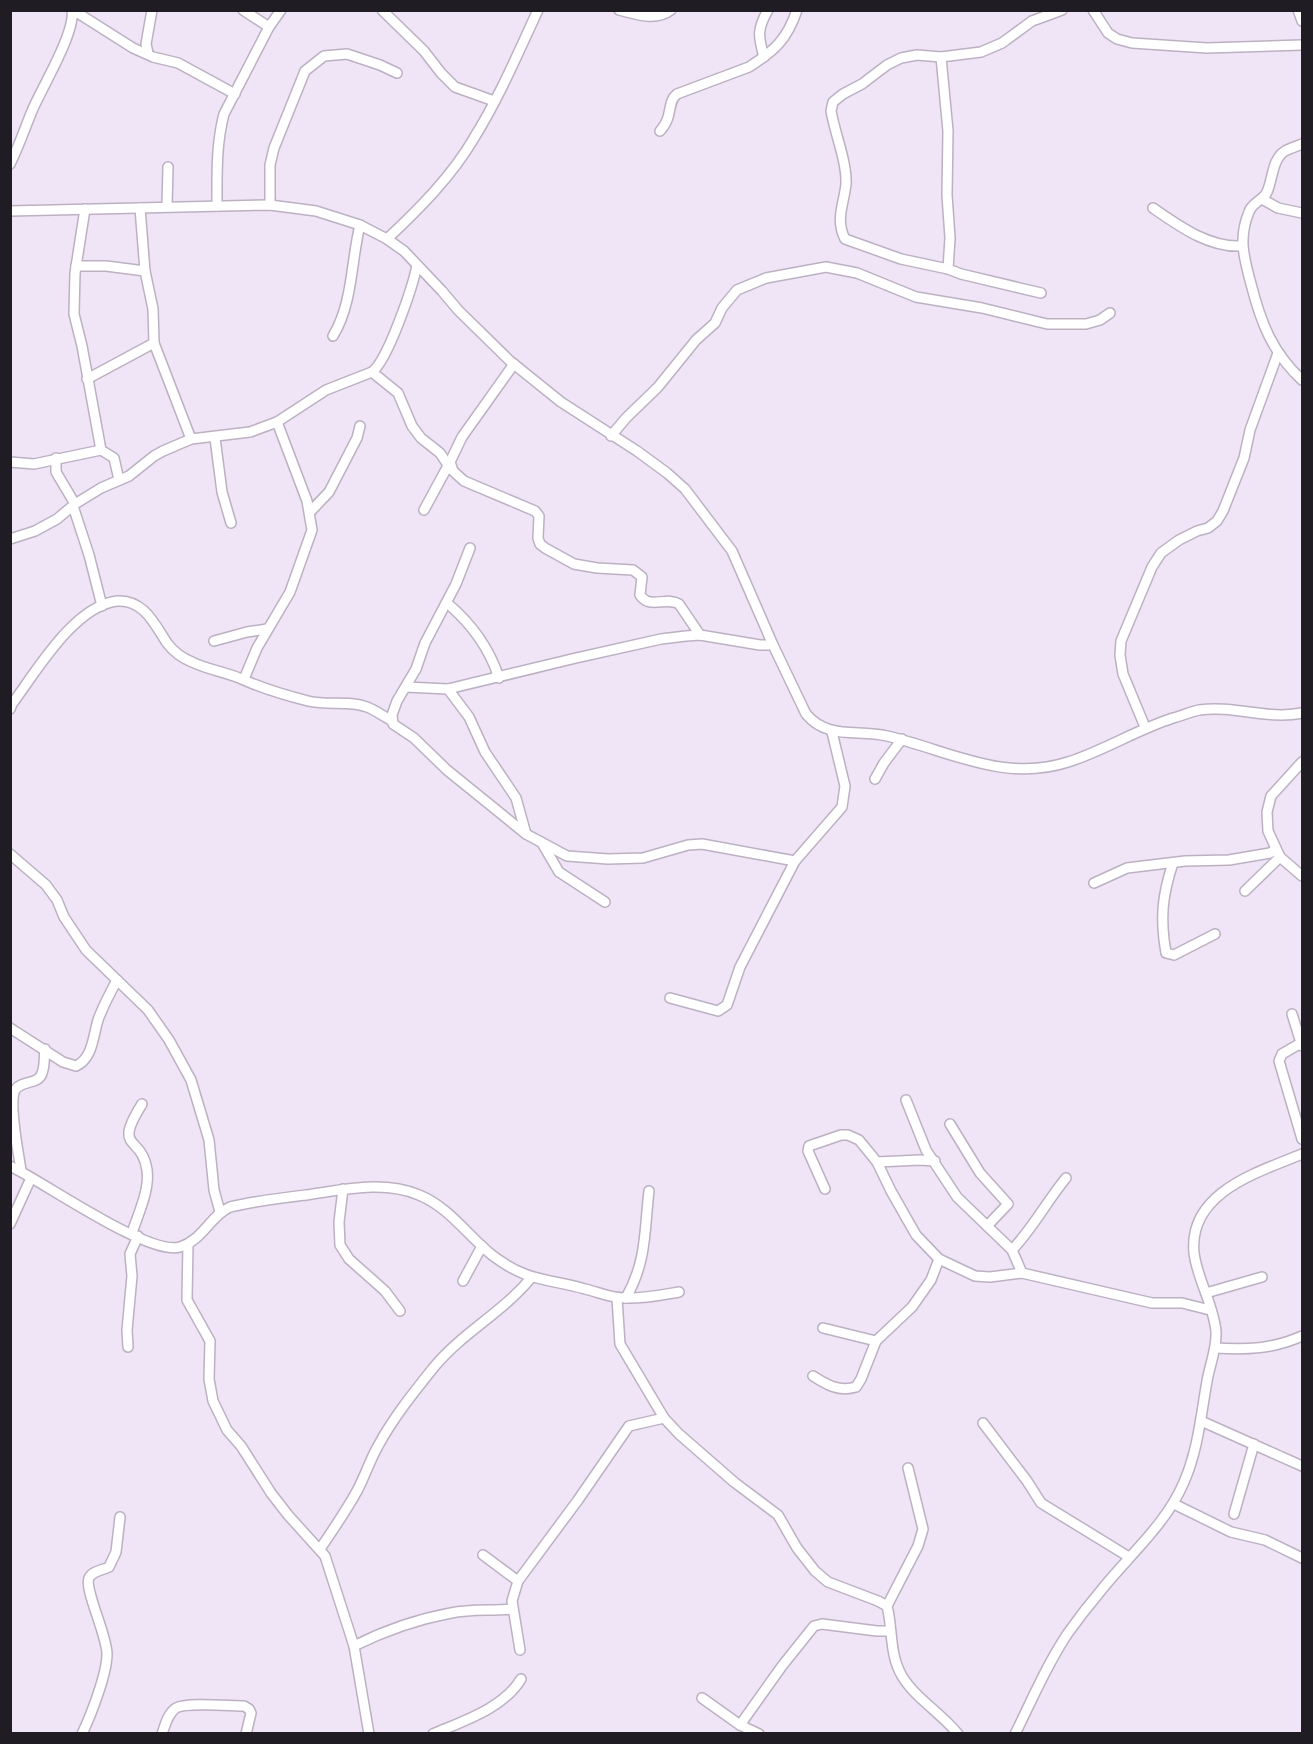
<svg xmlns="http://www.w3.org/2000/svg" width="1313" height="1744" font-family="Barlow,sans-serif">
	<style>
		.lines { fill: none; stroke-linecap: round; stroke-linejoin: round }
		.minor-casing { stroke: #bcb1c3; stroke-width: 12 }
		.minor { stroke: #fff; stroke-width: 9 }
	</style>
	<rect width="100%" height="100%" fill="#f0e5f7"/>
	<g class="lines">
		<defs>
			<g id="minor">
				<path d="M73,10L133,48L153,57L178,63L235,94"/>
				<path d="M243,10L269,27"/>
				<path d="M382,10L424,51L441,73L455,87L494,101"/>
				<path d="M619,10C636,14 655,22 671,10"/>
				<path d="M1093,10L1108,33L1117,39L1132,43L1207,48L1302,45"/>
				<path d="M1298,10L1302,21"/>
				<path d="M148,53L146,44L152,10"/>
				<path d="M764,57C758,36 757,29 768,10"/>
				<path d="M941,57L948,131L947,195L950,238L948,269"/>
				<path d="M660,131C674,116 666,103 677,94L749,67C774,51 787,40 797,10"/>
				<path d="M1302,144C1297,146 1291,148 1285,151C1272,159 1273,179 1267,192C1263,201 1252,202 1249,212C1238,238 1244,258 1251,284C1261,323 1272,352 1302,380"/>
				<path d="M10,164C19,146 25,128 32,111C41,89 76,32 72,10"/>
				<path d="M1262,199L1278,208L1302,213"/>
				<path d="M270,205V165L274,148L305,71L324,56L347,54L380,65L397,73"/>
				<path d="M167,206L168,167"/>
				<path d="M217,206C217,175 216,144 224,114L269,27L281,10"/>
				<path d="M140,208L145,271L153,309L154,343L191,439"/>
				<path d="M1153,208C1179,226 1209,248 1242,246"/>
				<path d="M85,209L75,273L74,314L82,346L101,450L114,458L119,480"/>
				<path d="M10,211L270,205L316,211L360,225L387,239L404,251L442,291L458,310L510,361L561,402L637,451L667,473L685,489L732,551L773,645L806,714C828,740 857,729 887,736C948,750 1003,783 1068,762C1103,751 1136,730 1173,718C1181,716 1190,712 1199,710C1234,705 1268,720 1302,713"/>
				<path d="M387,239C419,209 452,176 474,138C499,98 518,53 538,10"/>
				<path d="M76,266H106L145,271"/>
				<path d="M1041,293L961,274L948,269L901,259L845,239C835,219 844,204 846,184C847,162 835,134 831,111L833,102L843,94L862,84L887,65L901,58L917,55L941,57L981,52L1002,43L1032,21L1062,10"/>
				<path d="M333,336C353,303 351,261 360,225"/>
				<path d="M514,364L462,437L450,462L453,471L464,481L535,511L539,516L538,538L540,544L545,548L574,564L597,568L633,570L642,577L640,595C650,610 666,596 679,604L700,635"/>
				<path d="M372,372L398,393L412,426L421,438L440,453L448,465"/>
				<path d="M87,379L154,343"/>
				<path d="M611,436L626,418L658,387L696,340L715,323L722,308L737,290L766,278L826,267L857,273L916,297L982,308L1047,324H1086L1100,320L1110,313"/>
				<path d="M215,438L222,492L231,523"/>
				<path d="M56,458V472L75,504"/>
				<path d="M10,462L34,464L101,450"/>
				<path d="M73,506L89,555L102,606"/>
				<path d="M424,510L450,462"/>
				<path d="M310,512L329,492L357,438L360,426"/>
				<path d="M10,539L35,531L57,519L75,504L101,488L129,476L154,456L163,451L191,439L250,432L277,422L326,390L372,372C388,360 413,286 417,265"/>
				<path d="M470,548L456,584L425,643L416,669L397,701L392,715L393,724L414,738L447,770L526,834L567,856L608,859L643,858L688,845L702,844L795,861"/>
				<path d="M447,603C472,624 489,647 499,678"/>
				<path d="M214,641L247,632L267,629"/>
				<path d="M244,679L257,648L290,592L312,530L307,501L277,422"/>
				<path d="M406,687L448,689L576,658L661,639L686,636L700,635L760,645H773"/>
				<path d="M448,689L469,717L485,752L516,798L526,834"/>
				<path d="M10,709L12,704C36,672 74,606 117,601C144,599 155,625 167,643C173,651 182,658 192,662C208,670 227,672 244,680C262,688 288,696 308,701C328,706 349,700 367,707C375,710 383,716 391,720"/>
				<path d="M1145,727L1123,674L1120,655L1121,641L1152,567L1161,553L1179,540L1197,531L1208,528L1217,521L1223,511L1244,458L1250,430L1278,353"/>
				<path d="M1302,762L1271,796L1267,812L1268,831L1280,857L1302,876"/>
				<path d="M875,779L884,763L902,739"/>
				<path d="M542,843L559,872L605,902"/>
				<path d="M10,854L46,885L57,900L64,917L86,950L148,1010L169,1040L191,1080L209,1140L214,1190L220,1212"/>
				<path d="M1173,863C1162,896 1160,919 1166,953L1174,955L1215,934"/>
				<path d="M1094,883L1127,868L1185,861L1229,860L1270,853L1276,849"/>
				<path d="M1245,891L1280,857"/>
				<path d="M670,998L718,1011L727,1005L740,967L795,861L842,807L845,786L832,732"/>
				<path d="M1292,1014L1302,1046"/>
				<path d="M10,1028L63,1062L76,1066C93,1058 93,1036 98,1020C103,1006 110,993 117,980"/>
				<path d="M1301,1043L1282,1054L1279,1061L1302,1139"/>
				<path d="M906,1100L926,1150L957,1197L1012,1250L1022,1273"/>
				<path d="M950,1124L980,1173L1008,1204L987,1226"/>
				<path d="M877,1162L920,1160L935,1161"/>
				<path d="M10,1166C44,1182 148,1256 180,1247C203,1240 210,1216 230,1207C255,1201 281,1198 306,1195C343,1190 383,1180 419,1195C449,1207 468,1236 492,1255C527,1282 546,1278 585,1289C598,1292 610,1298 625,1298C643,1299 661,1295 679,1292"/>
				<path d="M21,1171C19,1154 8,1104 15,1090C21,1080 39,1085 42,1073C45,1066 44,1056 45,1049"/>
				<path d="M343,1189L339,1222L340,1245L349,1259L385,1291L400,1311"/>
				<path d="M825,1189L808,1151L809,1146L841,1135H848L859,1140L877,1162L891,1191L916,1235L939,1259L975,1276L990,1277L1022,1273L1152,1303H1182L1210,1310"/>
				<path d="M10,1224L31,1178"/>
				<path d="M132,1233C138,1214 150,1190 147,1170C142,1134 112,1152 142,1104"/>
				<path d="M188,1244L187,1300L210,1341L209,1379L213,1401L227,1430L241,1446L271,1493L288,1515L325,1556L354,1646L369,1734"/>
				<path d="M1012,1250C1033,1228 1047,1201 1066,1178"/>
				<path d="M463,1281L482,1246"/>
				<path d="M1206,1293L1262,1277"/>
				<path d="M617,1298L620,1344L664,1418L679,1434L734,1482L778,1515L797,1548L815,1571L828,1582L878,1601L887,1606C893,1629 889,1654 902,1676C915,1698 941,1713 958,1734"/>
				<path d="M626,1298C647,1260 644,1233 649,1191"/>
				<path d="M823,1328L876,1341"/>
				<path d="M128,1347L127,1330L132,1276L130,1254L138,1236"/>
				<path d="M1215,1348C1247,1350 1273,1349 1302,1336"/>
				<path d="M813,1376C827,1385 839,1392 856,1387L861,1379L876,1341L912,1307L931,1280L939,1259"/>
				<path d="M1201,1421L1302,1466"/>
				<path d="M983,1423L1027,1481L1041,1503L1129,1557"/>
				<path d="M1174,1504L1231,1532L1265,1540L1302,1558"/>
				<path d="M1234,1514L1254,1444"/>
				<path d="M320,1549C333,1530 346,1511 357,1491C365,1476 370,1460 378,1446C393,1418 414,1392 434,1367C462,1333 502,1313 531,1278"/>
				<path d="M483,1555L518,1581"/>
				<path d="M887,1606L918,1546L923,1529L908,1468"/>
				<path d="M354,1646C384,1631 418,1619 451,1613C471,1609 492,1611 512,1609"/>
				<path d="M520,1650L512,1601L518,1581L578,1500L629,1426L664,1418"/>
				<path d="M702,1698L740,1725L759,1734"/>
				<path d="M740,1725L782,1666L814,1626L822,1624L877,1631H890"/>
				<path d="M82,1734C91,1715 107,1674 107,1654C107,1635 84,1589 89,1578C92,1571 103,1570 109,1567L116,1552L120,1517"/>
				<path d="M162,1734C165,1725 168,1713 176,1708C186,1702 230,1706 244,1706L249,1709L251,1713L246,1734"/>
				<path d="M433,1734C463,1721 504,1708 521,1679"/>
				<path d="M1015,1734C1032,1700 1047,1664 1068,1633C1078,1619 1088,1606 1099,1593C1127,1557 1166,1525 1184,1482C1198,1450 1201,1415 1207,1381C1210,1364 1217,1348 1216,1332C1214,1305 1197,1279 1194,1253C1188,1192 1259,1172 1302,1154"/>
			</g>
		</defs>
		<use href="#minor" class="minor-casing"/>
		<use href="#minor" class="minor"/>
	</g>
	<rect width="1313" height="1744" fill="none" stroke="#201c23" stroke-width="24"/>
</svg>
